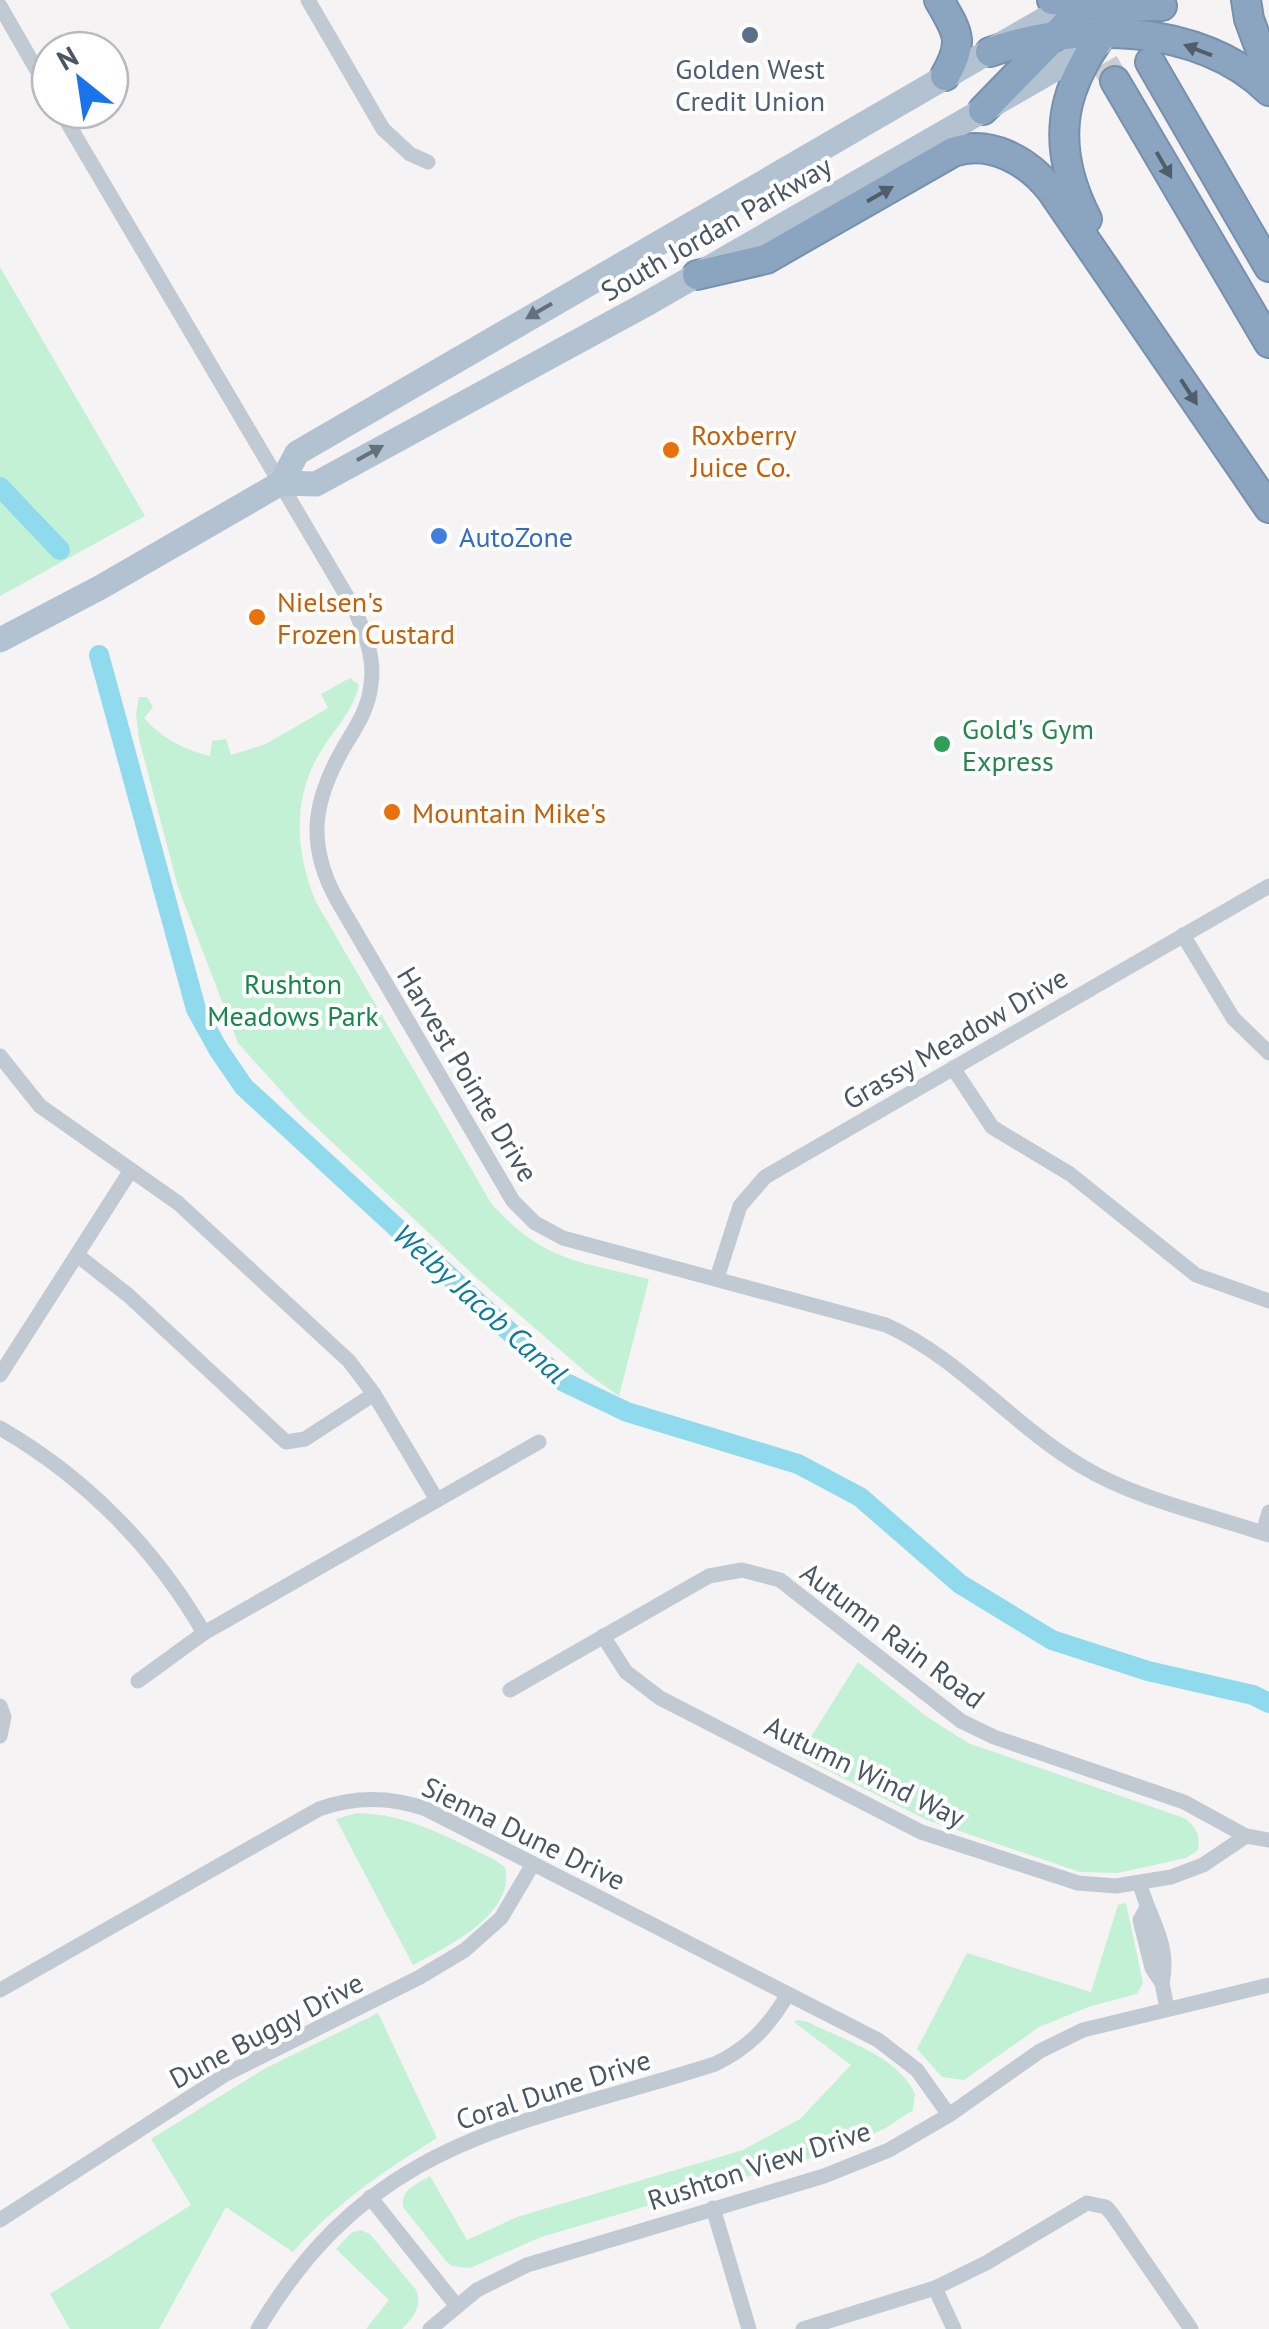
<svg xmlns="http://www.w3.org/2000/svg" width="1269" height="2329" font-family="'PT Sans',sans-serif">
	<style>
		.green { fill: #c3f1d5 }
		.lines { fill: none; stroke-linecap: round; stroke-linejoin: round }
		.canal { stroke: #90daee; stroke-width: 20 }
		.highway-tunnel { stroke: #caccce; stroke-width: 28; stroke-dasharray: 28 14; stroke-linecap: butt }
		.highway-casing { stroke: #7690ad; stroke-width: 32 }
		.street { stroke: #c1cad2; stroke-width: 15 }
		.primary { stroke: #b3c2d1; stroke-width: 25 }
		.highway { stroke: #8ba5c1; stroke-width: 28 }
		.oneway { fill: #505e6b }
		.oneway2 { fill: #64717d }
		.service-dot { fill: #5c6f8a; stroke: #fff; stroke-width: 4 }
		.food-dot { fill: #e8710a; stroke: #fff; stroke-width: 4 }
		.shop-dot { fill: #3f7fe0; stroke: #fff; stroke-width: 4 }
		.leisure-dot { fill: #2e9e5b; stroke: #fff; stroke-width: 4 }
		.labels { text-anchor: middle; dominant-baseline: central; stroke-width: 8; stroke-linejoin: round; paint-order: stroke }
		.service-label { font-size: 28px; fill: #4e5e75; stroke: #fff }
		.street-label { font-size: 28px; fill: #4a5661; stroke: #fff }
		.food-label { font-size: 28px; fill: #c56008; stroke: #fff; text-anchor: start }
		.shop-label { font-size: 28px; fill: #366cbe; stroke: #fff; text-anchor: start }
		.leisure-label { font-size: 28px; fill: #27864d; stroke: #fff; text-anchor: start }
		.park-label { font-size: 28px; fill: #17864f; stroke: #fff }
		.water-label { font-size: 30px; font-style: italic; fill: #0c7c9b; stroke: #fff }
	</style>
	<rect width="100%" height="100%" fill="#f5f3f3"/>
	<g class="green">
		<path d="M0,267L145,516L0,596Z"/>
		<path d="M350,678L359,685C353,710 338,725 324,746C292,794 294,850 316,902L491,1203C542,1261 578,1261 649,1279L619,1396L588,1374L479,1280L299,1111L238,1043L178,887L139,739L136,714L139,697H147L153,707L144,718C163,739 183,749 210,756L212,741L226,739L231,755L266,744L328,708L321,694Z"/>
		<path d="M858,1662L927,1717L968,1743L1184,1818C1197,1828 1200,1834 1198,1850L1186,1858L1118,1873L1080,1872L927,1820L799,1756Z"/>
		<path d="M357,1813C409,1814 449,1838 495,1860L505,1867C516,1914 447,1947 413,1965L336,1819Z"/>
		<path d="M1126,1903L1143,1983L1137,1994L1091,2006L1039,2027L964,2080L942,2077L917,2049L967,1953L1091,1992L1118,1905Z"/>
		<path d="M378,2013L437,2138C381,2173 337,2202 293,2252L226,2207L159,2329H70L50,2294L191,2205L151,2139L264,2069Z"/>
		<path d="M798,2020L808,2022C842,2039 899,2057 915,2094L913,2110L884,2129L828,2153L541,2237L470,2268L452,2266L446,2261L403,2207C401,2189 417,2184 430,2176L467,2240L517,2217L743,2150L800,2119L851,2065L794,2022Z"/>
		<path d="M360,2230L370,2234L416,2290C423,2307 413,2317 402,2329H366L389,2300L336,2249L351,2233Z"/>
	</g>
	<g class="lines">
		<g class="canal">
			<path d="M0,487L60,550"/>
			<path d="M99,655L196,1009L218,1049L244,1087L564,1382L627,1412L798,1464L860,1497L960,1584L1052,1640L1148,1671L1253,1695L1269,1703"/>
		</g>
		<path class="highway-tunnel" d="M1083,27L1115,81"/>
		<defs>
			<g id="highway">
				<path d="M939,0C958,33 965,41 945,76"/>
				<path d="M1052,0L1117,7L1162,6"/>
				<path d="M1246,0L1249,19L1269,73"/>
				<path d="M990,52C1075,21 1201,23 1269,91"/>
				<path d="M1150,62L1269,267"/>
				<path d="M1115,81L1269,343"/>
				<path d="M983,110L1090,0"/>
				<path d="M1087,219C1042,132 1067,69 1131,0"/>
				<path d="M697,275L766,259L953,152C990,139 1028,161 1051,190L1269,508"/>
			</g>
		</defs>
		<use href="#highway" class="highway-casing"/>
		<g class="street">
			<path d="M308,0L383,129L410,154L428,162"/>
			<path d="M0,6L50,93"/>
			<path d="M60,110L355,610C365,634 375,658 371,684C369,708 356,727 344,747C313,801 306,844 337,900L513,1201L535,1223L563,1238L886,1325C961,1359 1013,1426 1083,1467C1136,1499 1210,1515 1269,1535"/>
			<path d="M1183,935L1233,1018L1269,1053"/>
			<path d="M0,1056L40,1106L178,1203L349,1361L374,1394L437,1500"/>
			<path d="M953,1068L992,1127L1070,1174L1196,1275L1269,1301"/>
			<path d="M77,1255L128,1295L286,1442L305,1439L374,1394"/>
			<path d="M717,1278L740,1206L765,1177L1269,886"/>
			<path d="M0,1375L131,1170"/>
			<path d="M0,1428C85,1477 155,1548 204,1633"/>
			<path d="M1263,1533L1269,1512"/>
			<path d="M603,1636L626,1672L660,1698L921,1832L1078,1883L1116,1886L1171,1877L1203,1865L1246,1836"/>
			<path d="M138,1681L204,1633L539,1442"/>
			<path d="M510,1690L709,1576L742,1570L780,1580L961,1721L994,1737L1184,1802L1246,1836L1269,1840"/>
			<path d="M0,1706L4,1717L0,1736"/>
			<path d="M1140,1884C1149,1919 1171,1944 1162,1983"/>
			<path d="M1146,1909L1140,1920L1152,1968L1162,1983L1167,2008"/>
			<path d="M0,1990L319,1809C355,1796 389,1796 426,1809L878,2040L917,2070L949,2115"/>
			<path d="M370,2197L456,2305"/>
			<path d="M713,2208L749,2329"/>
			<path d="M0,2220L226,2074L420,1977L465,1950L501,1918L533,1864"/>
			<path d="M935,2288L954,2329"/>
			<path d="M258,2329C374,2134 519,2127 715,2064C749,2048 769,2026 788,1994"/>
			<path d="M430,2329L477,2290L527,2265L824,2176L889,2150L949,2115L1040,2051L1083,2030L1269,1985"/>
			<path d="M803,2329L935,2288L986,2263L1087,2203L1106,2207L1112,2214L1191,2329"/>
		</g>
		<g class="primary">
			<path d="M281,483L316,484L650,302L1100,43"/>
			<path d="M0,640L101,587L281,483L297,453L1078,0"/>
		</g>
		<use href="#highway" class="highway"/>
	</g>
	<defs><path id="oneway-solid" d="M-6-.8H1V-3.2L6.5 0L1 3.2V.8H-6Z" transform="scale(2.5)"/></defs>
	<g class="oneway">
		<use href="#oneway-solid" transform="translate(1198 50) rotate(-159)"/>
		<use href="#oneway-solid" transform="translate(1164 165) rotate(60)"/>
		<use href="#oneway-solid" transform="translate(880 194) rotate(-30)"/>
		<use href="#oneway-solid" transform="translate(1189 392) rotate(57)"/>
	</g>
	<g class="oneway2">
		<use href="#oneway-solid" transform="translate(539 311) rotate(150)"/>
		<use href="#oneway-solid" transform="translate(370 453) rotate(-29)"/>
	</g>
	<circle class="service-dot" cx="750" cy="35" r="10"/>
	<g class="food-dot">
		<circle cx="671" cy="450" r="10"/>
		<circle cx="257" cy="617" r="10"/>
		<circle cx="392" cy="812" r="10"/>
	</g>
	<circle class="shop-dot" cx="439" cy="536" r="10"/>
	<circle class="leisure-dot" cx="942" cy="744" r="10"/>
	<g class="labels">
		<g class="service-label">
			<text x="750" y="68">Golden West<tspan x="750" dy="32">Credit Union</tspan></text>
		</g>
		<g class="street-label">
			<text transform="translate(716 228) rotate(-30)">South Jordan Parkway</text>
			<text transform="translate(955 1038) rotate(-30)">Grassy Meadow Drive</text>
			<text transform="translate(468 1074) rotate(59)">Harvest Pointe Drive</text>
			<text transform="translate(893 1635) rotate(37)">Autumn Rain Road</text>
			<text transform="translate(865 1771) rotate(26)">Autumn Wind Way</text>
			<text transform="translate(524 1833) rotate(26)">Sienna Dune Drive</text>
			<text transform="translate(266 2030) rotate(-28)">Dune Buggy Drive</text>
			<text transform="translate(553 2089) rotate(-18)">Coral Dune Drive</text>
			<text transform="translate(759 2165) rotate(-18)">Rushton View Drive</text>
		</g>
		<g class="food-label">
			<text x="691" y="434">Roxberry<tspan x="691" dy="32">Juice Co.</tspan></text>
			<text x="277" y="601">Nielsen's<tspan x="277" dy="32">Frozen Custard</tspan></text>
			<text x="412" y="812">Mountain Mike's</text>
		</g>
		<g class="shop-label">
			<text x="459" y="536">AutoZone</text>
		</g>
		<g class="leisure-label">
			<text x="962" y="728">Gold's Gym<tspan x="962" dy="32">Express</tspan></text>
		</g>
		<g class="park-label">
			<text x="293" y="983">Rushton<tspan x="293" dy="32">Meadows Park</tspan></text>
		</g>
		<g class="water-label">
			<text transform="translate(481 1303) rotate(42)">Welby Jacob Canal</text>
		</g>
	</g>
	<g transform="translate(80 80) rotate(330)"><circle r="48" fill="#ffffff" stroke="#b7bbc0" stroke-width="2.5"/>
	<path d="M0-8L18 38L0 25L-18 38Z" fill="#1a73e8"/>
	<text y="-15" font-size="28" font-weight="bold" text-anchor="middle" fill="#4a5661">N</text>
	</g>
</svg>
